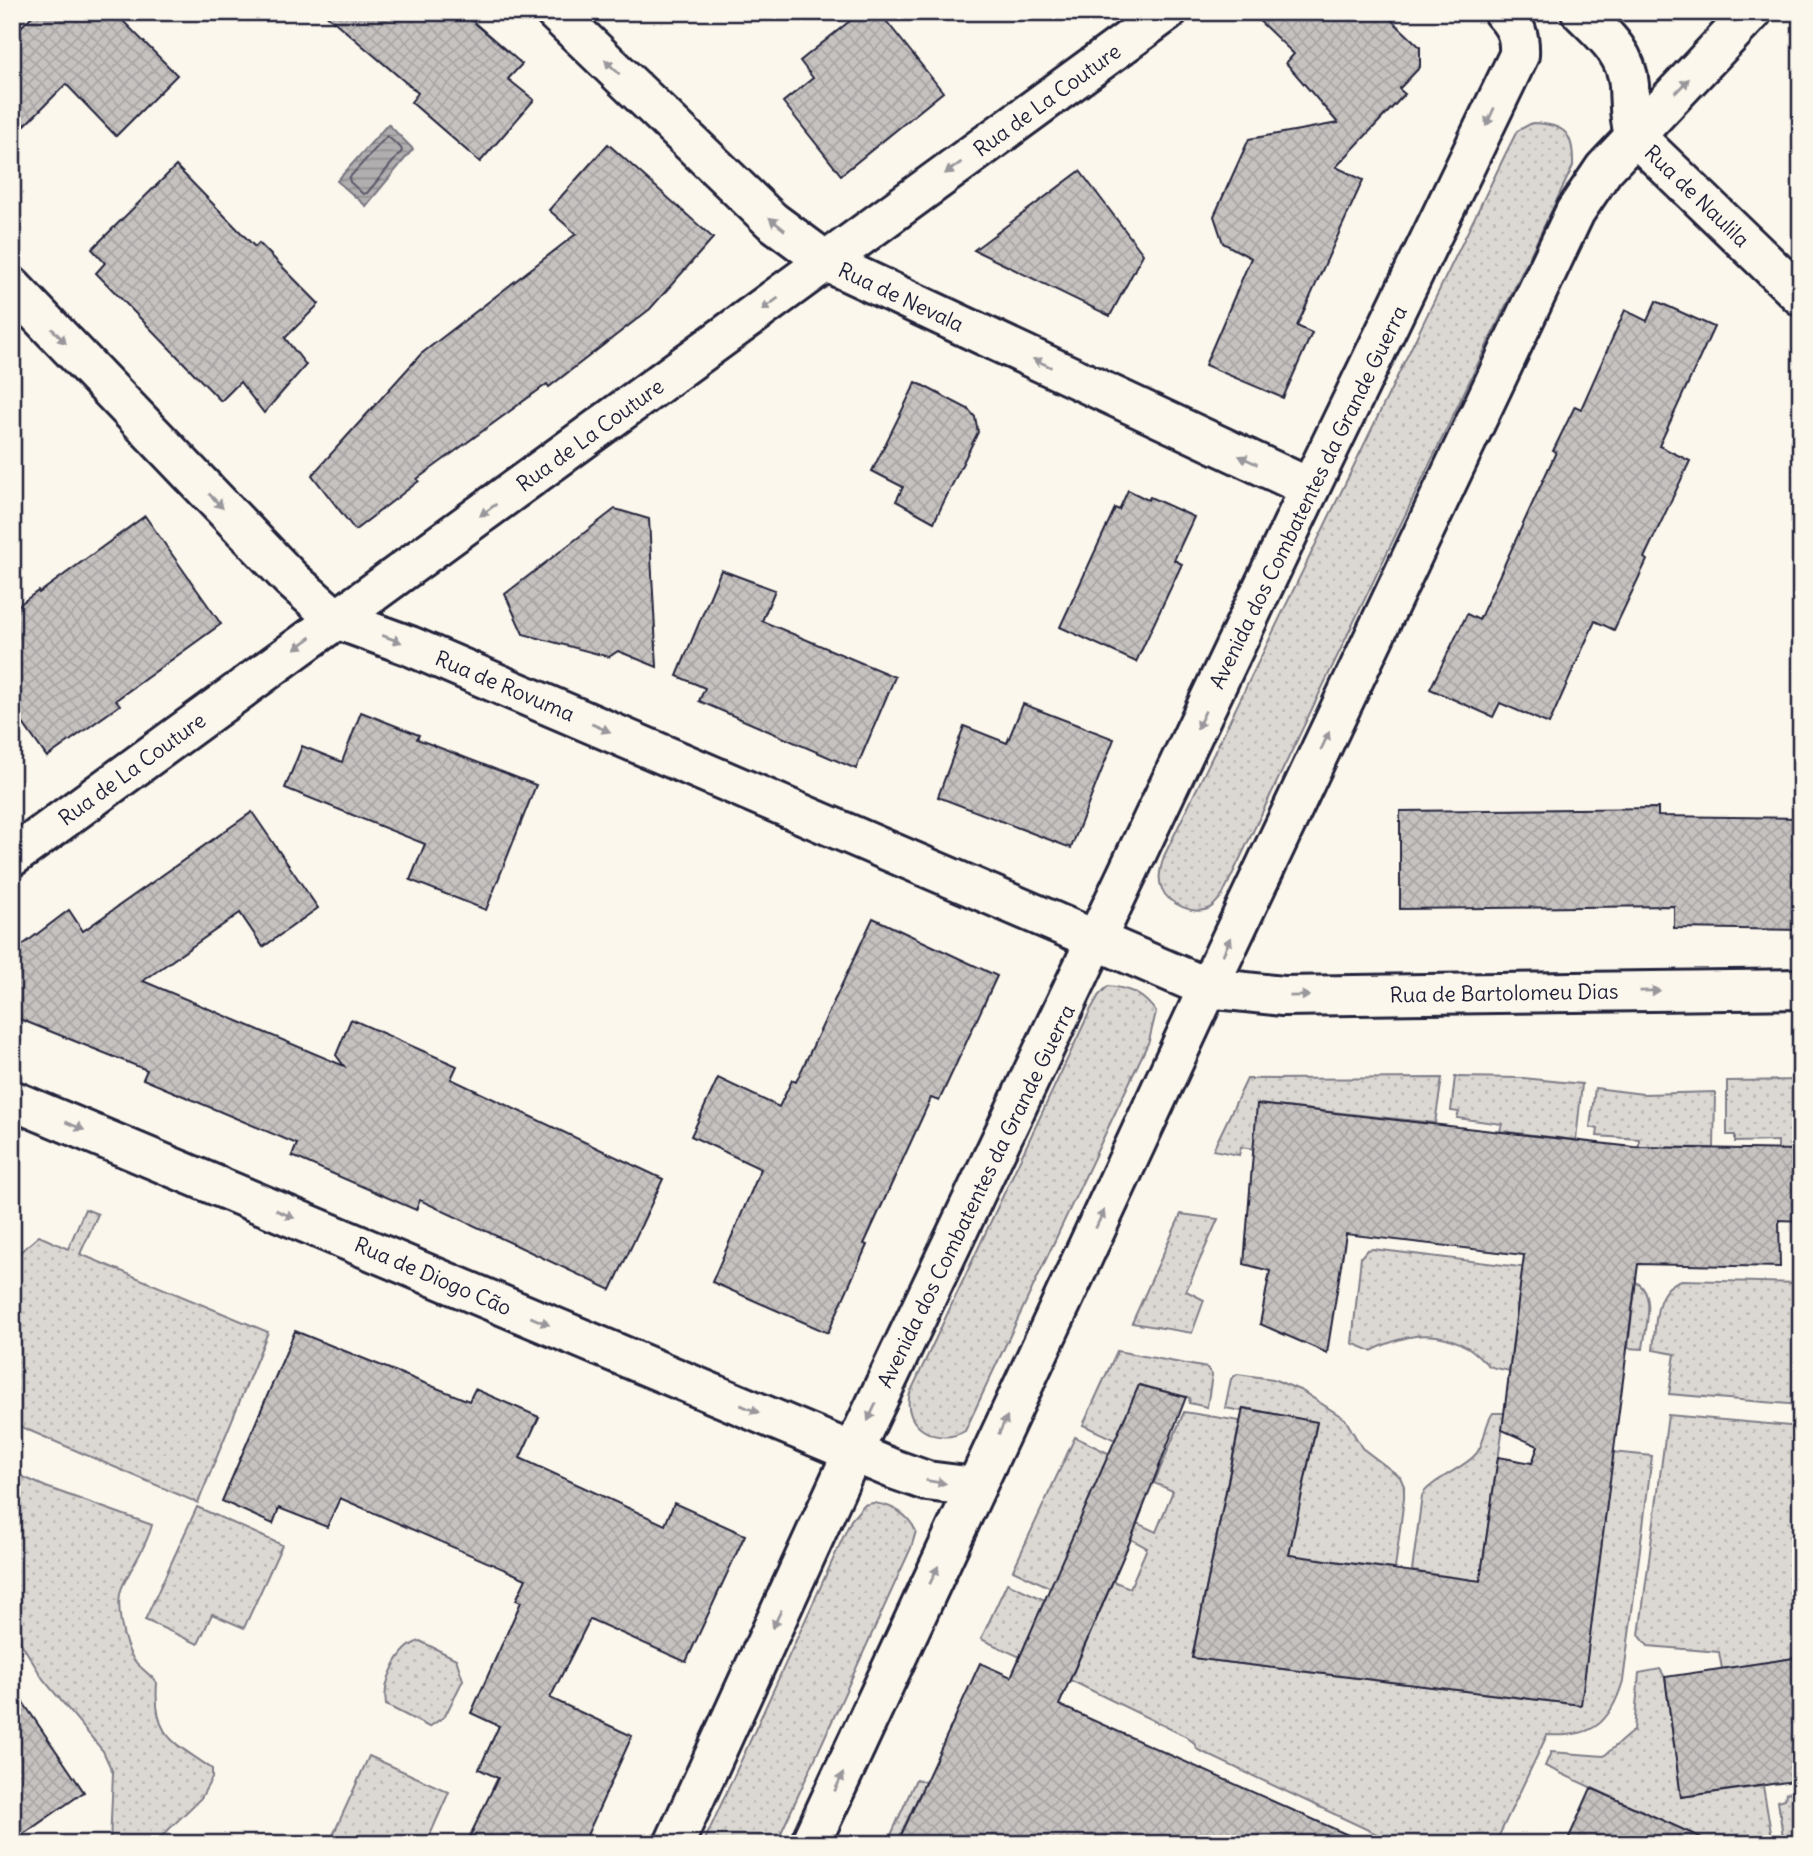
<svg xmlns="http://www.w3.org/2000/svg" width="1813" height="1856" font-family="Delius,sans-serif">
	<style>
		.grass { fill: url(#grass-dots); stroke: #7e7d87; stroke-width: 2 }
		.water { fill: url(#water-rules); stroke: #787681; stroke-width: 2 }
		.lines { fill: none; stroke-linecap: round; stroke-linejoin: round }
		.shore { stroke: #5b5a6a; stroke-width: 2 }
		.building { fill: url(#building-cross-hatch); stroke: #22223b; stroke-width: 2 }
		.minor-casing { stroke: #22223b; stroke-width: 44 }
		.major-casing { stroke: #22223b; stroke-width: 44 }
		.minor { stroke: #fbf7ec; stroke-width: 38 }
		.major { stroke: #fbf7ec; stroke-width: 38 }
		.oneway { fill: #99979c }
		.labels { text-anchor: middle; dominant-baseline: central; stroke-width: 5; stroke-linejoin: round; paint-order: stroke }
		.street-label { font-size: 21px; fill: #22223b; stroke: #fbf7ec }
	</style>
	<defs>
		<pattern id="grass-dots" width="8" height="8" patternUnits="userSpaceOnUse" patternTransform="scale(1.75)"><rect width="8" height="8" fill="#dbd8d3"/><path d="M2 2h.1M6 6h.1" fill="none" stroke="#bcb9b6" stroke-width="1.8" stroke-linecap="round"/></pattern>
		<pattern id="water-rules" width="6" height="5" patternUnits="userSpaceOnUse" patternTransform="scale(1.75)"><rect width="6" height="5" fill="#b1aeb0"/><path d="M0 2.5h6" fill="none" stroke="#908d90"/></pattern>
		<pattern id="building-cross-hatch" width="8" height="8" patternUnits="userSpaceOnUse" patternTransform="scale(1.75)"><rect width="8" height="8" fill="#c6c2c0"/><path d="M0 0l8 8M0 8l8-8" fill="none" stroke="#aaa6a6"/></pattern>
	</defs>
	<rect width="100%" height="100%" fill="#fbf7ec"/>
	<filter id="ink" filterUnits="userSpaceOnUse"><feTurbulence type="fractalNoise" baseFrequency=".0143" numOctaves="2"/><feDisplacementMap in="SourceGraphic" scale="14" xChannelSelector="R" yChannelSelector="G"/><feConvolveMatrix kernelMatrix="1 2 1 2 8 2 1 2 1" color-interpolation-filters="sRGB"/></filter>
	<g filter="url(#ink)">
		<g class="grass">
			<path d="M1532,123C1565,124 1574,133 1573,166L1222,896C1218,900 1215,905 1210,908C1195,916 1168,904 1162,889C1157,878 1161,867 1164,856L1505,155L1517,131Z"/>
			<path d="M1108,986C1130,988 1144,995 1156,1012L1149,1041L965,1431C938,1447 901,1427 910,1393L1090,1011L1099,995Z"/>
			<path d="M1455,1077L1523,1078L1582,1084L1576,1140L1500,1131L1502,1124L1457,1118L1459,1112L1451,1111Z"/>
			<path d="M1442,1078L1435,1123L1258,1104L1254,1149L1241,1147L1239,1155L1213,1150L1247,1079Z"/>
			<path d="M1801,1080V1150H1778V1141L1735,1142V1135H1727V1081Z"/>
			<path d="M1595,1088L1643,1094L1715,1092L1714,1148L1639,1147V1139L1597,1136L1598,1129L1590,1127Z"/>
			<path d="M85,1209L98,1214L80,1254L268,1332L198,1503L12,1423V1259L39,1236L68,1249Z"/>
			<path d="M1181,1214L1218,1219L1186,1291L1204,1300L1192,1333L1132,1323Z"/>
			<path d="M1373,1249L1634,1281C1658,1292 1645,1328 1643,1349L1628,1348L1635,1289L1522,1272L1509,1371C1503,1369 1493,1369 1488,1365C1481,1359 1476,1352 1467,1347C1434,1327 1403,1335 1371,1351L1352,1343L1361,1257L1367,1250Z"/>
			<path d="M1682,1280L1801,1283V1405L1669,1394L1675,1354L1653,1350C1656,1326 1653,1288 1682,1280Z"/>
			<path d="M1117,1351L1207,1368L1212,1375L1207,1407L1189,1403L1190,1398L1140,1385L1115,1440L1083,1425Z"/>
			<path d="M1237,1374L1273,1379L1302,1391L1345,1419L1362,1448L1400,1477L1404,1486V1498L1395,1569L1289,1555L1317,1422L1243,1408L1242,1411L1225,1408L1231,1379Z"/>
			<path d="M1184,1412L1240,1421L1192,1658L1580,1705L1612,1452L1652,1456L1623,1681C1610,1724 1592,1738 1547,1735L1495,1844H1398L1198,1750L1193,1742L1185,1736L1070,1680L1113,1581L1130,1588L1147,1548L1131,1539L1137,1523L1156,1532L1173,1491L1154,1483Z"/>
			<path d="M1493,1413H1505L1480,1581L1412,1571L1422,1496C1427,1483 1461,1469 1473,1457C1486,1446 1483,1426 1493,1413Z"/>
			<path d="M1668,1415L1801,1427V1657L1722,1669L1719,1652L1648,1646L1639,1635Z"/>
			<path d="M1075,1437L1110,1454L1051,1588L1013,1570Z"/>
			<path d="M12,1472L46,1487L152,1525C146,1548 133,1564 123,1585C114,1602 123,1644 134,1660C140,1668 150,1674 157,1683C153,1738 173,1741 212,1769V1778L201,1798L154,1844H110L113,1773L103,1751L43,1679L12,1628Z"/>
			<path d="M873,1503C893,1505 907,1513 916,1531L911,1548L776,1844H703L851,1520L864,1505Z"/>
			<path d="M197,1507L282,1545L244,1628L212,1614L198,1644L145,1620Z"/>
			<path d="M1007,1583L1045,1600L1020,1657L981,1639Z"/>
			<path d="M420,1641L456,1659L463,1680L445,1716L429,1727L386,1705C382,1683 398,1647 420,1641Z"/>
			<path d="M1660,1669L1665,1677L1681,1797L1763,1786L1773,1844H1648L1659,1819L1545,1766L1551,1752L1604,1756L1634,1730L1639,1673Z"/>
			<path d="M369,1756L449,1792L426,1844H329Z"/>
			<path d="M916,1779L925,1782L899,1838L912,1844H887Z"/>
			<path d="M1801,1790V1844H1784L1778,1801L1785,1799L1786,1793Z"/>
		</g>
		<path class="water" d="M388,124L413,149L366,206L337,181Z"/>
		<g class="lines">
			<path class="shore" d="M387,136L401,148L402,151L367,193L363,194L350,182L349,178Z"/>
		</g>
		<g class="building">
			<path d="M36,12H114L177,75L116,136L66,84L12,138V36Z"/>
			<path d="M323,12H462L522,64L508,79L534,100L480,162L411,102L418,93Z"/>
			<path d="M861,12H879L943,92L841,175L783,102L813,78L800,61Z"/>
			<path d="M1250,12H1383L1420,47V67L1399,89L1405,94L1336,167L1363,180L1297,326L1312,333L1283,398L1205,365L1251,258L1223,243L1214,216L1249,139L1338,123L1286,63L1294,54Z"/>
			<path d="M608,144L713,238L650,309L549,387L547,384L417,479L419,481L355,530L312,475L421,354L576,234L549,210Z"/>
			<path d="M176,166L255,247L259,243L319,304L285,338L306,365L264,413L240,382L221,401L96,273L105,263L92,249Z"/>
			<path d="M1080,171L1143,254L1110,316L974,250Z"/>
			<path d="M1656,301L1714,327L1659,446L1690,461L1644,558L1647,560L1614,630L1595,621L1549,724L1500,703L1493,717L1430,689L1467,614L1479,620L1556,452L1553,451L1575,406L1581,409L1625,310L1647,321Z"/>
			<path d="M916,382L968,409L975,417L978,432L934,522L896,501L903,487L872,471Z"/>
			<path d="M1128,490L1148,500L1150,497L1194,517L1174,560L1182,564L1136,662L1060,627L1115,508L1119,510Z"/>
			<path d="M615,509L649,519L657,667L618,651L609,657L523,634L505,594Z"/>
			<path d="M145,516L221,624L116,700L120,705L47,757L12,708V610L38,591L39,593Z"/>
			<path d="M721,570L775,590L762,621L895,677L856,769L699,701L705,688L677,676Z"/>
			<path d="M1023,704L1114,739L1071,848L938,797L964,726L1007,743Z"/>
			<path d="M361,712L419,735L417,739L536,785L486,910L410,880L425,844L285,788L302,746L342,762Z"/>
			<path d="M1658,808V816L1801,818V930L1674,928V906L1400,909V811Z"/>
			<path d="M252,812L318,908L263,947L240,913L143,981L344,1066L336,1055L351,1019L457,1066L451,1079L663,1179L611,1290L420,1200L416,1210L292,1156L297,1144L143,1079L147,1070L12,1016V953L69,910L83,931Z"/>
			<path d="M873,918L997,976L939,1101L931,1098L864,1244L867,1245L828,1333L712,1282L761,1169L691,1136L718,1078L779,1107L792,1080L796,1082Z"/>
			<path d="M1257,1104L1633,1147L1801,1150V1221L1779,1220L1780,1267L1638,1264L1581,1705L1192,1658L1243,1408L1317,1422L1289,1555L1480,1581L1498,1457L1532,1463L1538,1446L1502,1430L1524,1255L1346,1234L1327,1353L1260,1324L1270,1271L1244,1264Z"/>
			<path d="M295,1331L469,1401L475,1389L539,1417L520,1458L665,1525L674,1503L745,1535L686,1662L590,1619L550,1698L632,1736L583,1844H466L498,1778L479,1769L499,1726L471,1713L521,1602L516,1600L526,1579L340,1498L327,1527L279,1508L273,1524L222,1501Z"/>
			<path d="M1139,1385L1186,1397L1131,1539L1059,1705L1368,1844H897L980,1663L1011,1677Z"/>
			<path d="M1801,1657V1780L1681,1797L1665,1677Z"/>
			<path d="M12,1686L84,1792L12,1842Z"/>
			<path d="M1591,1788L1715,1844H1566Z"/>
		</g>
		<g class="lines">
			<defs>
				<g id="minor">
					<path d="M555,12L772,221L827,262L1310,488"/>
					<path d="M1581,12C1602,33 1627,53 1629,85C1630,103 1629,118 1634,135L1801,296"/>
					<path d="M12,287L291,579L336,619L410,646L1208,988L1283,996L1801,989"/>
					<path d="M12,857L1167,12"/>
					<path d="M12,1100L893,1469L927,1481L975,1487"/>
				</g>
				<g id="major">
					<path d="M674,1844L853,1452L1310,488L1519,55C1520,36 1516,26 1503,12"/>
					<path d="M810,1844L1208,988L1575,212L1604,169L1752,12"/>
				</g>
			</defs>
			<use href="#minor" class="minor-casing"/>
			<use href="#major" class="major-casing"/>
			<use href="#minor" class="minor"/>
			<use href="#major" class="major"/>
		</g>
		<defs><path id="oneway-solid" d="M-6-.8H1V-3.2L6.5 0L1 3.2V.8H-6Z" transform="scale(1.75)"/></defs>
		<g class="oneway">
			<use href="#oneway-solid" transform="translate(612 67) rotate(-136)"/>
			<use href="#oneway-solid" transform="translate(1682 86) rotate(-46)"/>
			<use href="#oneway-solid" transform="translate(1490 117) rotate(115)"/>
			<use href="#oneway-solid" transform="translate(953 168) rotate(144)"/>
			<use href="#oneway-solid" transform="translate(777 224) rotate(-141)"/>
			<use href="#oneway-solid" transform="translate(770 304) rotate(144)"/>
			<use href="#oneway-solid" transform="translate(59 336) rotate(46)"/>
			<use href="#oneway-solid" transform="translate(1042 363) rotate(-155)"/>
			<use href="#oneway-solid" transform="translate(1248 460) rotate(-155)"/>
			<use href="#oneway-solid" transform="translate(216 501) rotate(46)"/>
			<use href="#oneway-solid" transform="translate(488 510) rotate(144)"/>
			<use href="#oneway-solid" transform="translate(392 639) rotate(20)"/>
			<use href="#oneway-solid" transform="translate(303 643) rotate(144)"/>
			<use href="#oneway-solid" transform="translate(1201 720) rotate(115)"/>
			<use href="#oneway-solid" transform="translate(601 728) rotate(23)"/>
			<use href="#oneway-solid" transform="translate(1325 741) rotate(-65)"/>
			<use href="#oneway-solid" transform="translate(1227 946) rotate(-65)"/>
			<use href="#oneway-solid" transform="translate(1650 991) rotate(-1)"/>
			<use href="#oneway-solid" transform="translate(1300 996) rotate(-1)"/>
			<use href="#oneway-solid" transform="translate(75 1126) rotate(23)"/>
			<use href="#oneway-solid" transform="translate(285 1214) rotate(23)"/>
			<use href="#oneway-solid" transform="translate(1100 1219) rotate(-65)"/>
			<use href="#oneway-solid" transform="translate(540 1321) rotate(23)"/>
			<use href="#oneway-solid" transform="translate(750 1409) rotate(23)"/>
			<use href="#oneway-solid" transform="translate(872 1412) rotate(115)"/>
			<use href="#oneway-solid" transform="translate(1003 1425) rotate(-65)"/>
			<use href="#oneway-solid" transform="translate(936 1482) rotate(9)"/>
			<use href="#oneway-solid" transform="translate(934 1575) rotate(-65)"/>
			<use href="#oneway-solid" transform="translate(777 1619) rotate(115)"/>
			<use href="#oneway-solid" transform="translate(839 1782) rotate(-65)"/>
		</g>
	</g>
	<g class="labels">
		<g class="street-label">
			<text transform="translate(1047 100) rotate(-36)">Rua de La Couture</text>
			<text transform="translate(1697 196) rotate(44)">Rua de Naulila</text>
			<text transform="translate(901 297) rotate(25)">Rua de Nevala</text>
			<text transform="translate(590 435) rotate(-36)">Rua de La Couture</text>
			<text transform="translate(1308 497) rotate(-64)">Avenida dos Combatentes da Grande Guerra</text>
			<text transform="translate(505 686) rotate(23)">Rua de Rovuma</text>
			<text transform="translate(132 769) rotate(-36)">Rua de La Couture</text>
			<text transform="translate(1504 993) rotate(-1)">Rua de Bartolomeu Dias</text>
			<text transform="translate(976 1196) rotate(-64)">Avenida dos Combatentes da Grande Guerra</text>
			<text transform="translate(433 1276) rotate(23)">Rua de Diogo Cão</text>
		</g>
	</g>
	<rect width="1813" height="1856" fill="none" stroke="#fbf7ec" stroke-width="42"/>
	<rect x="21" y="21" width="1771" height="1814" fill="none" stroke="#22223b" stroke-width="2.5" filter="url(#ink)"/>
</svg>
